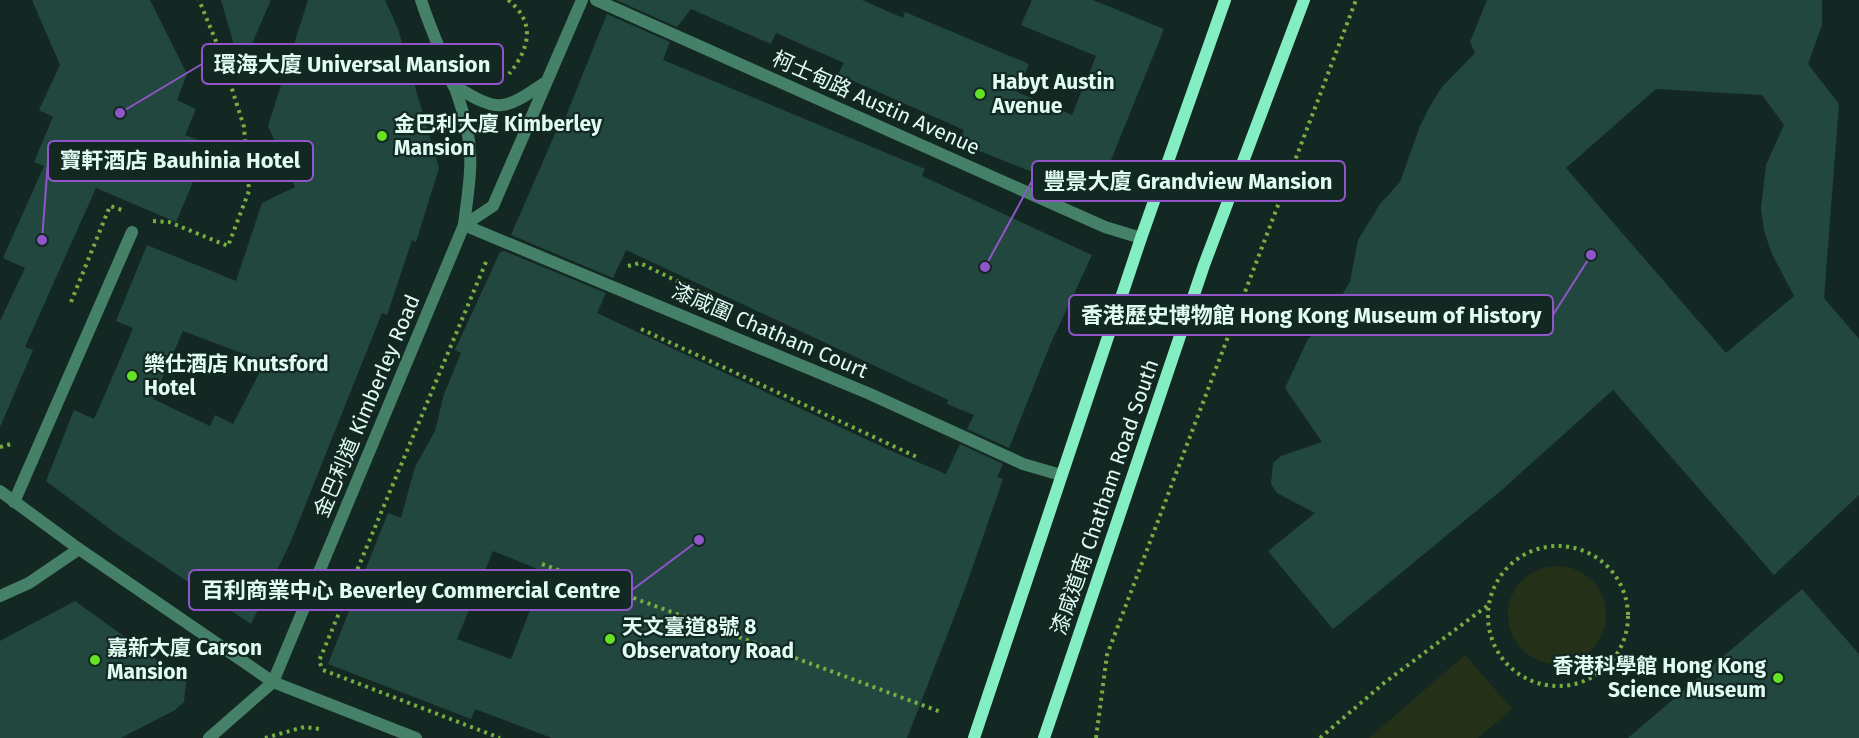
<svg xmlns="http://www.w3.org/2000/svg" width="1859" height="738" font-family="'Fira Sans','Noto Sans TC',sans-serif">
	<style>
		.green { fill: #243118 }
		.building { fill: #22473e; fill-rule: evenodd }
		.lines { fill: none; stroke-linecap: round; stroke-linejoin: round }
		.path { stroke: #77ad41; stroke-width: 4; stroke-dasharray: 3 4.5; stroke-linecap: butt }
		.lane { stroke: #458169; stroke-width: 12 }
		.street { stroke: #458169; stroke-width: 12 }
		.secondary { stroke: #83eec2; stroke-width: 12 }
		.poi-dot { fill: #65e224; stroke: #142823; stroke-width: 2 }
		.labels { text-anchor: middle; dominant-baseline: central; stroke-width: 4.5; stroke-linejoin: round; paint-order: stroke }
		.poi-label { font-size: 21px; font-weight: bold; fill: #dffbf2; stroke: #142823; text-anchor: start }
		.street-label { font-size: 21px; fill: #dffbf2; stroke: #142823 }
		.leader { fill: none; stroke: #8f55c9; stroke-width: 2 }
		.callout-dot { fill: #8f55c9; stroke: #142823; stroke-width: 2 }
		.callout { fill: #142823; stroke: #8f55c9; stroke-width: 2 }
		.callout-label { font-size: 22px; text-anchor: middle; font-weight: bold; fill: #dffbf2 }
	</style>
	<rect width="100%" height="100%" fill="#142823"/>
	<g class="green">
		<circle cx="1557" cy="615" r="49"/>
		<path d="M1465,655L1512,709L1478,738H1369Z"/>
	</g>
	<g class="building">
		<path d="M32,0H150L187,74L177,100L196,109L185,135L209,144L176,222L96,188L25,347L33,350L0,427V321L25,268L3,258L44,166L34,162L53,117L39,110L60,65Z"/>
		<path d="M221,0H271L241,69Z"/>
		<path d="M308,0H385L398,29L439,168L416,242L412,240L387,315L382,313L291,541L251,624L118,535L46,481L74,410L94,419L119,362L133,328L116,321L147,245L236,281L262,203L295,187L268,126ZM183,331L265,362L233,424L215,415L210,426L153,399Z"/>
		<path d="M616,0H862L903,18L905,12L1029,64L1017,92L1072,115L1096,56L1021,25L1032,0H1093L1164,29L1096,197L959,143L964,130L838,74L844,63L776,33L771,44L691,9L677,27Z"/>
		<path d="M1487,0H1822V25L1808,64L1839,104L1824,298L1859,339V495L1774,575L1613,390L1503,489L1333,629L1268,551L1315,513L1277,493L1271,484L1273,463L1281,456L1322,442L1285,388L1308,339L1349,301L1343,293L1350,282L1358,240L1380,204L1400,182L1420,126L1430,106L1442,87L1475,53L1470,42ZM1656,89L1762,95L1784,125L1766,165L1761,208L1764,231L1772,254L1794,296L1726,353L1566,168Z"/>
		<path d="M607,14L670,42L663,60L925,169L922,176L1092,255L1050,345L1009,448L967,429L974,415L947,404L948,400L626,250L613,278L511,235L561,120L564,121Z"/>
		<path d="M504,251L606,293L597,313L889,450L946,474L960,444L1003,464L997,477L1003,479L965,589L907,738H552L475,709L471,719L328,664L388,513L401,518L415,467L435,431L444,394L461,353L455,350L500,252ZM493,551L545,572L511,659L457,639Z"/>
		<path d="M1802,589L1859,654V738H1628Z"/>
		<path d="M75,601L186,681L184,702L175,710L121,738H0V641Z"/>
	</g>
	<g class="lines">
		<g class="path">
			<path d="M508,0C536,22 530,48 509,74"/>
			<path d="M153,221L169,222L228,246L249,191L244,127L220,51L199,0"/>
			<path d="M486,262L319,661L323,670L500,738"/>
			<path d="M628,266L640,263L716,300"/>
			<path d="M71,302L110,206L122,210"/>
			<path d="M641,329L919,458"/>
			<path d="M0,447L11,444"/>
			<circle cx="1558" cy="616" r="70"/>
			<path d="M542,564L941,712"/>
			<path d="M265,738L304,727L319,729"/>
			<path d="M1096,738L1107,655L1356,0"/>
			<path d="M1320,738L1384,683L1487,606"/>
		</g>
		<path class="lane" d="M0,596L29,583L79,549"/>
		<g class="street">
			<path d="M596,0L1105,227L1141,238"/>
			<path d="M453,85C499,113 502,112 546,82"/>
			<path d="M464,225L870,394L1023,464L1061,475"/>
			<path d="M464,225L493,206L582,0"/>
			<path d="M0,491L79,549L273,682L416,738"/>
			<path d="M14,502L132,232"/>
			<path d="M209,738L273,682L464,225C467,198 473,168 469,141C462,92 436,47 421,0"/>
		</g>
		<g class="secondary">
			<path d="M974,738L1141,238L1225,0"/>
			<path d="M1044,738L1204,265L1304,0"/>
		</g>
	</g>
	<g class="poi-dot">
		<circle cx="980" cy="94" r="6"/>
		<circle cx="382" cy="136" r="6"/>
		<circle cx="132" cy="376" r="6"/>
		<circle cx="610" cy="639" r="6"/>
		<circle cx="95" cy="660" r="6"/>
		<circle cx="1778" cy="678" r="6"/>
	</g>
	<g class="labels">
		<g class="poi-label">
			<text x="992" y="82">Habyt Austin<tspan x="992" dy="24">Avenue</tspan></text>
			<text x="394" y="124">金巴利大廈 Kimberley<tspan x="394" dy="24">Mansion</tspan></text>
			<text x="144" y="364">樂仕酒店 Knutsford<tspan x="144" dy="24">Hotel</tspan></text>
			<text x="622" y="627">天文臺道8號 8<tspan x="622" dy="24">Observatory Road</tspan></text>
			<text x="107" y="648">嘉新大廈 Carson<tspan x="107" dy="24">Mansion</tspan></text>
			<text x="1766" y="666" text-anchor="end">香港科學館 Hong Kong<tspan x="1766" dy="24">Science Museum</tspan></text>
		</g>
		<g class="street-label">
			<text transform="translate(876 103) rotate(24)">柯士甸路 Austin Avenue</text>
			<text transform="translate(770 331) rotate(23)">漆咸圍 Chatham Court</text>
			<text transform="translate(367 406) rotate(-67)">金巴利道 Kimberley Road</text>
			<text transform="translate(1105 497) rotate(-71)">漆咸道南 Chatham Road South</text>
		</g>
	</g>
	<path class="leader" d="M120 113L202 64M42 240L48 161M985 267L1032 181M1591 255L1553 315M699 540L632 590"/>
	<g class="callout-dot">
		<circle cx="120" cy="113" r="6"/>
		<circle cx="42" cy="240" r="6"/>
		<circle cx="985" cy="267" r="6"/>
		<circle cx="1591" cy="255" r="6"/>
		<circle cx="699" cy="540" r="6"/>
	</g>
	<g class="callout">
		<rect x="202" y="44" width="301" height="40" rx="6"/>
		<rect x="48" y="141" width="265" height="40" rx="6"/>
		<rect x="1032" y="161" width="313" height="40" rx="6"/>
		<rect x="1069" y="295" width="484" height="40" rx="6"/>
		<rect x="189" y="570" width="443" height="40" rx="6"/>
	</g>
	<g class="callout-label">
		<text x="352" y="72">環海大廈 Universal Mansion</text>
		<text x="180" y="168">寶軒酒店 Bauhinia Hotel</text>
		<text x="1188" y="189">豐景大廈 Grandview Mansion</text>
		<text x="1311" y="323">香港歷史博物館 Hong Kong Museum of History</text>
		<text x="411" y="598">百利商業中心 Beverley Commercial Centre</text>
	</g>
</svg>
